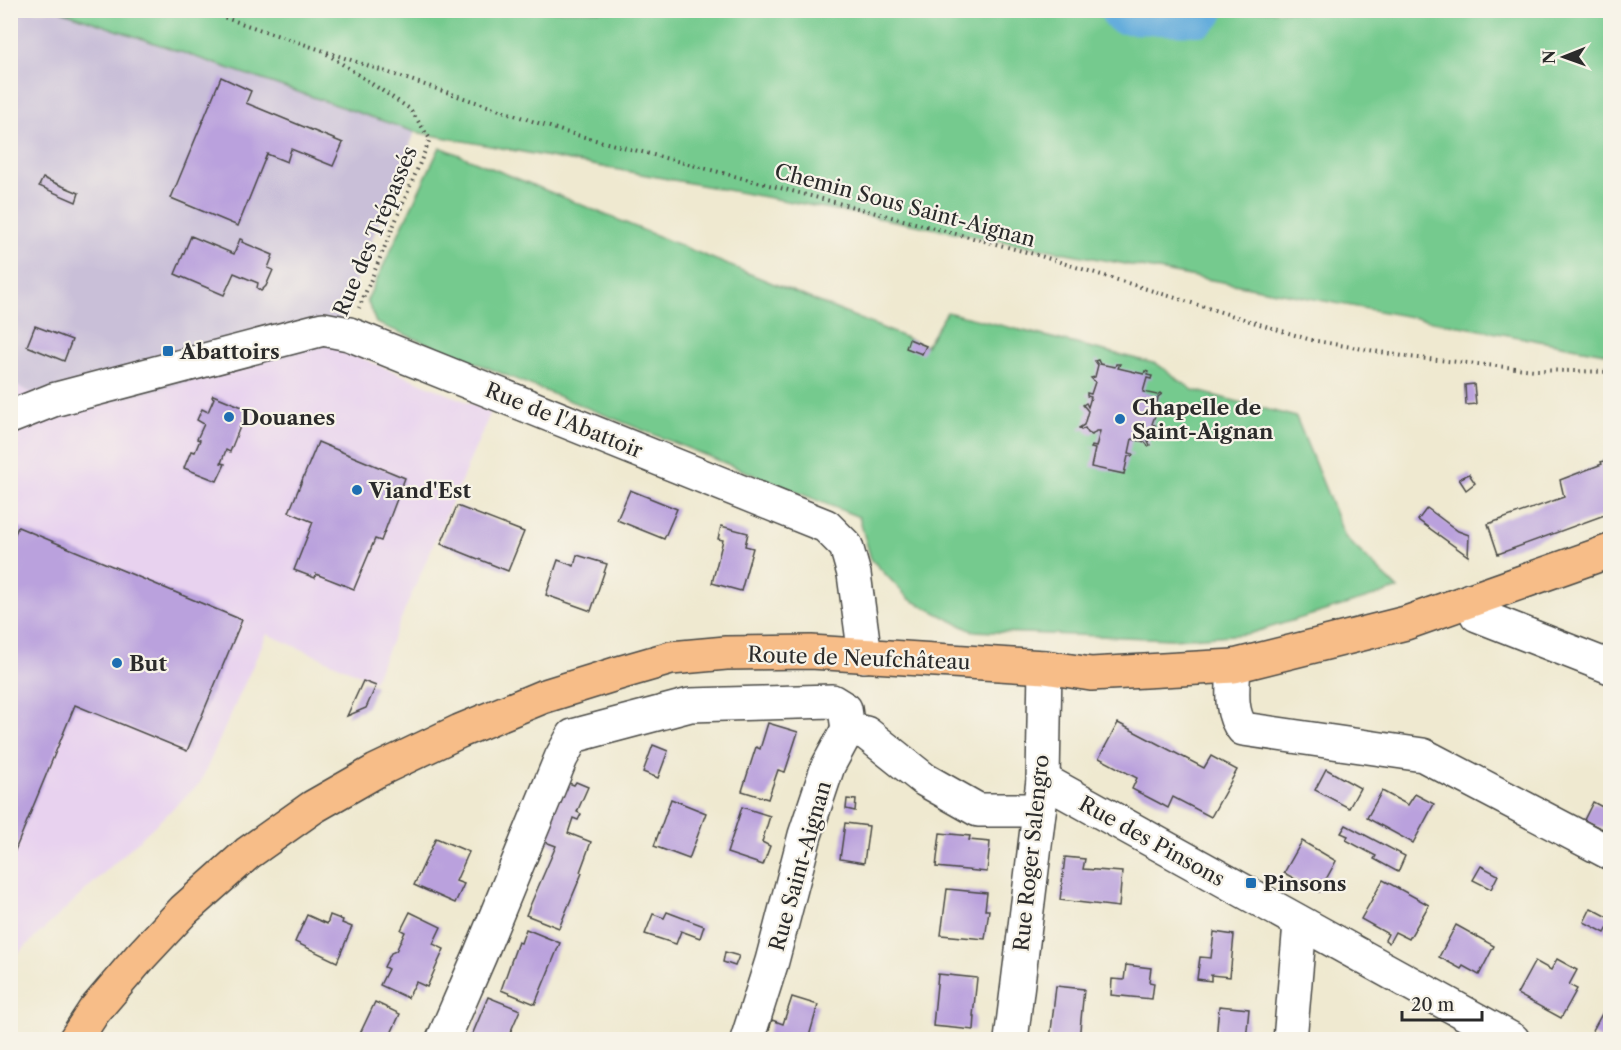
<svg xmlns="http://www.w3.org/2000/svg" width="1621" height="1050" font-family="'Libre Caslon Text',serif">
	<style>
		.built { fill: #e8d2ef }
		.industrial { fill: #c9bfd8 }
		.green { fill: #74ca8e; stroke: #507a5c; stroke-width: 1.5 }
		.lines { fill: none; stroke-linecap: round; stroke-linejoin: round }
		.river { stroke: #65addc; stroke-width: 48 }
		.building { fill: #baa1dd }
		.minor-casing { stroke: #484844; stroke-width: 36 }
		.major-casing { stroke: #484844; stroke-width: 36 }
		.path { stroke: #484844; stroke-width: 4; stroke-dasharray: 1.5 4.5; stroke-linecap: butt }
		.minor { stroke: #fff; stroke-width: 33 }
		.major { stroke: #f7bd88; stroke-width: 33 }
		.poi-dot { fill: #1f6fb2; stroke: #f7f3e8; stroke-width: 2 }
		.labels { text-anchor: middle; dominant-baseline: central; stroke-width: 4.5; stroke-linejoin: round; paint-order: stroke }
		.street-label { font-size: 21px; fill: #2b2b2b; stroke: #f7f3e8 }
		.poi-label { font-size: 21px; font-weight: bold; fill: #2b2b2b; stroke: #f7f3e8; text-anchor: start }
	</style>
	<rect width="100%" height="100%" fill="#f7f3e8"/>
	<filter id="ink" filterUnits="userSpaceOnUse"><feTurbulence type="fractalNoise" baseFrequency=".0167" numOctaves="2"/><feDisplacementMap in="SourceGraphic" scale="12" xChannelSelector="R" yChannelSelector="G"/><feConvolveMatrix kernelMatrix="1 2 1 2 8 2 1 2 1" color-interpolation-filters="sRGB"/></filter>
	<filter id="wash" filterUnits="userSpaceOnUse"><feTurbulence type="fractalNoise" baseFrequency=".008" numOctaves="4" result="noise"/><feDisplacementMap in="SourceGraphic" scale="24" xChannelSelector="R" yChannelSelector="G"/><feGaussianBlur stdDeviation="1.35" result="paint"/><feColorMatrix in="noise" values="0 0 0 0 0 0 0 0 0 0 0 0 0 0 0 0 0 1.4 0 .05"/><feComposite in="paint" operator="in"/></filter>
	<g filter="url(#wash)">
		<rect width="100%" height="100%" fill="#efe9d0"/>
		<path class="built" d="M330,345L491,412L374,681L267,634L200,783L11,960V383L72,411Z"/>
		<path class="industrial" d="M11,11H61L415,132L330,345L72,412L11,383Z"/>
		<g class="green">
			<path d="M61,11H1610V354L415,132Z"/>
			<path d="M440,147L926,346L947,312L1157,364L1193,390L1296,417L1345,537L1398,589L1248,634L1172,639L972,631L909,599L871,559L859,517L376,323L367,300Z"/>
		</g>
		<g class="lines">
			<path class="river" d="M1124,10L1198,12L1200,10"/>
		</g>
		<g id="blocks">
			<g class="building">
				<path d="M221,77L251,91L246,103L343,143L333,166L291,149L287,162L267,154L238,226L171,198Z"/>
				<path d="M43,178L79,193L76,202L39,186Z"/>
				<path d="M191,236L234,254L240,239L243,240L242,242L273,255L268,268L273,270L266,286L261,291L257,288L258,283L234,273L224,295L175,274Z"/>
				<path d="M35,326L72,340L64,361L27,346Z"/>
				<path d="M909,339L926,346L922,354L906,348Z"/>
				<path d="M1098,360L1100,364L1115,367L1116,364H1120L1118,368L1144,374L1145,371L1148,372L1147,375L1152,376L1151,379L1147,378L1143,392L1157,395L1160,393L1162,394L1158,397L1156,410H1158V413H1156L1152,424L1155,425L1152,428L1148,441L1150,445L1148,446L1145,442L1132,439L1129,453L1133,454L1132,456H1128L1124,474L1091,467L1095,449L1091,448L1092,446L1096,447L1100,431H1096L1092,435L1088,433L1085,428L1081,430L1079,428L1084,425L1088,411L1083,405L1086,403L1088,407L1091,397L1087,396V393L1091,394L1095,382L1091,378L1095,377L1098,365L1095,361Z"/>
				<path d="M1474,384L1476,404L1466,405L1465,385Z"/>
				<path d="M213,395L247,409L230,452L226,450L221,463L225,464L217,481L184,468L191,451L195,452L200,440L197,439L204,424L197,420L202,409L208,412L214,398L212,397Z"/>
				<path d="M318,442L405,478L381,541L375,539L354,589L316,574L315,578L294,570L313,522L289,512Z"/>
				<path d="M1610,459V513L1498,554L1488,524L1564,497L1560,480L1602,464L1601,462Z"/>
				<path d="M1469,474L1475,483L1466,490L1459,479Z"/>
				<path d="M630,490L677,509L664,539L617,520Z"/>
				<path d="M457,506L524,532L508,571L441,544Z"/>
				<path d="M1427,508L1458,531L1469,535L1468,556L1418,520Z"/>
				<path d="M721,526L748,533L745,546L753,548L741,591L712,583L723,540L718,539Z"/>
				<path d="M18,527L242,620L187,751L75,705L11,860L10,545Z"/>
				<path d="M577,555L607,564L591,611L546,595L558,560L574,566Z"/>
				<path d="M363,681L376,686L366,708L347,716Z"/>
				<path d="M768,723L798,732L785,772L778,770L768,799L742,791L756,747L760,749Z"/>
				<path d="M1118,723L1204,768L1211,756L1237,770L1211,817L1173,797L1168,808L1159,803L1132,789L1137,778L1099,758Z"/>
				<path d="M653,745L668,751L658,778L643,772Z"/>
				<path d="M1326,769L1360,788L1349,808L1315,790Z"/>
				<path d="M566,782L574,785L576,782L588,787L577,812L581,814L578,820L573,818L568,833L591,842L580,872L582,873L559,928L526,915L556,846L540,840Z"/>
				<path d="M1382,791L1408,805L1415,794L1434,804L1413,843L1367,818Z"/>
				<path d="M671,799L706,813L689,859L654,846Z"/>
				<path d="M847,799L856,800L855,811L846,809Z"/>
				<path d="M1593,802L1610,811L1602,829L1584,820Z"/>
				<path d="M742,807L770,816L762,842L770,846L763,865L727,853Z"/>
				<path d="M845,823L869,826L864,863L840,859Z"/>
				<path d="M1346,825L1405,856L1398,872L1374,859L1376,856L1346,840L1348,836L1341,833Z"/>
				<path d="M940,833L970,836L969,840L990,842L987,872L936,867Z"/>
				<path d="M436,838L469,852L456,881L464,884L455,903L414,885Z"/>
				<path d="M1302,841L1336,861L1319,892L1284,873Z"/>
				<path d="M1065,857L1085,859L1083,869L1122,872L1119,907L1060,900Z"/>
				<path d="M1481,866L1498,875L1491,889L1473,880Z"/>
				<path d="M1383,880L1429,905L1409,939L1395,932L1389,943L1385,940L1388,934L1361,919Z"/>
				<path d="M947,889L987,893L985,910H989L985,939L941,935Z"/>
				<path d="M1591,908L1610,918V924L1605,933L1584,922Z"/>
				<path d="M410,912L441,927L433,944L444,949L427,987L416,982L408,998L380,985L388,969L384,967L391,953L396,951L405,932L401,930Z"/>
				<path d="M667,912L704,926L700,938L681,931L676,944L645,934L653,914L664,918Z"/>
				<path d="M307,915L327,924L330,915L343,920L342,923L352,927L337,962L295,942Z"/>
				<path d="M1456,925L1494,946L1479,975L1463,966L1461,969L1439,957Z"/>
				<path d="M526,929L560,943L535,1004L501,990L518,942L521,943Z"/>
				<path d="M1214,932L1234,935L1230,977L1211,975V981L1197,979L1200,957L1211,958Z"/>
				<path d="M725,952L739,956L735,966L723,962Z"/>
				<path d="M1557,959L1577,970L1569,985L1577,989L1561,1018L1517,994L1535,961L1551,970Z"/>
				<path d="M1126,965L1151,968L1149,982L1154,983L1152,999L1111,995L1112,979L1124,980Z"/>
				<path d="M938,974L977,978L973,1016H975L974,1030L933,1026Z"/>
				<path d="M1056,986L1084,989L1079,1040H1050Z"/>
				<path d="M488,997L520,1010L507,1040H470Z"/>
				<path d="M792,997L818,1005L808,1040H766L772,1020L783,1024Z"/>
				<path d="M1610,999V1040H1602L1591,1034Z"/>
				<path d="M375,1002L400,1014L388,1040H357Z"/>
				<path d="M1219,1006L1249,1009L1246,1040H1216Z"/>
			</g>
		</g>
	</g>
	<g filter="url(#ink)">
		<use href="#blocks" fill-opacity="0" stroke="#484844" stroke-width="1.5"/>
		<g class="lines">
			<defs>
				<g id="minor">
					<path d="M10,417L53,400L323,329L349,334L826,526L846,546L854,574L865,656"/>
					<path d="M1470,600L1477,615L1610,667"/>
					<path d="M1234,666C1233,687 1229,713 1243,729L1423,755L1610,853"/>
					<path d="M1043,780L1513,1040"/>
					<path d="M443,1040L480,955L561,758L573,736L690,705L832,701L845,709L848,729"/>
					<path d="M747,1040L772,961L805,835L828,766L848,729L866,733L925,780L978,810H1039"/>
					<path d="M1011,1040L1043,780L1045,667"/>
					<path d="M1290,1040L1300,924"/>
				</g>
				<path id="major" d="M75,1040L94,1011L141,956L184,910L248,853L313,807L376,771L460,731L542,697L619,673L671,658L726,653L811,652L1045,667L1091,674L1234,666L1406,623L1610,551"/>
			</defs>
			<use href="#minor" class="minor-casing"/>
			<use href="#major" class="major-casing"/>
			<g class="path">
				<path d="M202,10L565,132L1034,254L1311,340L1409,357L1535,370L1610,372"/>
				<path d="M327,54L410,109L430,139L359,308"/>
			</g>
			<use href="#minor" class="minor"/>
			<use href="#major" class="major"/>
		</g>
	</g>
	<g class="poi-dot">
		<rect x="162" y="345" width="12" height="12" rx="3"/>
		<circle cx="229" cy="417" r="6"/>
		<circle cx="1120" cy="419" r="6"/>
		<circle cx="357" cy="490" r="6"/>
		<circle cx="117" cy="663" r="6"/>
		<rect x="1245" y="877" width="12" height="12" rx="3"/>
	</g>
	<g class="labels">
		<g class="street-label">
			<text transform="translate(905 205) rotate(15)">Chemin Sous Saint-Aignan</text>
			<text transform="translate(375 231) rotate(-67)">Rue des Trépassés</text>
			<text transform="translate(564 420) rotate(22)">Rue de l'Abattoir</text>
			<text transform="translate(859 658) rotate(2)">Route de Neufchâteau</text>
			<text transform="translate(1152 841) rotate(29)">Rue des Pinsons</text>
			<text transform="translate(1031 853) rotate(-84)">Rue Roger Salengro</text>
			<text transform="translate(800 866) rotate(-74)">Rue Saint-Aignan</text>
		</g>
		<g class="poi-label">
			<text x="180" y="351">Abattoirs</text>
			<text x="1132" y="407">Chapelle de<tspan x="1132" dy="24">Saint-Aignan</tspan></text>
			<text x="241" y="417">Douanes</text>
			<text x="369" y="490">Viand'Est</text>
			<text x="129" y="663">But</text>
			<text x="1263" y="883">Pinsons</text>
		</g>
	</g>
	<rect width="1621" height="1050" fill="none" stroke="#f7f3e8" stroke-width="36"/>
	<g transform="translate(1564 57) rotate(269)" stroke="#f7f3e8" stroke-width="4.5" paint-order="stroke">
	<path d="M0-4.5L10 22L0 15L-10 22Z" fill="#2b2b2b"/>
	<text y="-9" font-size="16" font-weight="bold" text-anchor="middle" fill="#2b2b2b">N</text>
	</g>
	<path d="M1402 1011v9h80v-9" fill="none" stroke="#2b2b2b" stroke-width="3"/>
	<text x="1411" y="1011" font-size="18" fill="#2b2b2b" stroke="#f7f3e8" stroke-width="4.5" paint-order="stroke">20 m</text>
</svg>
